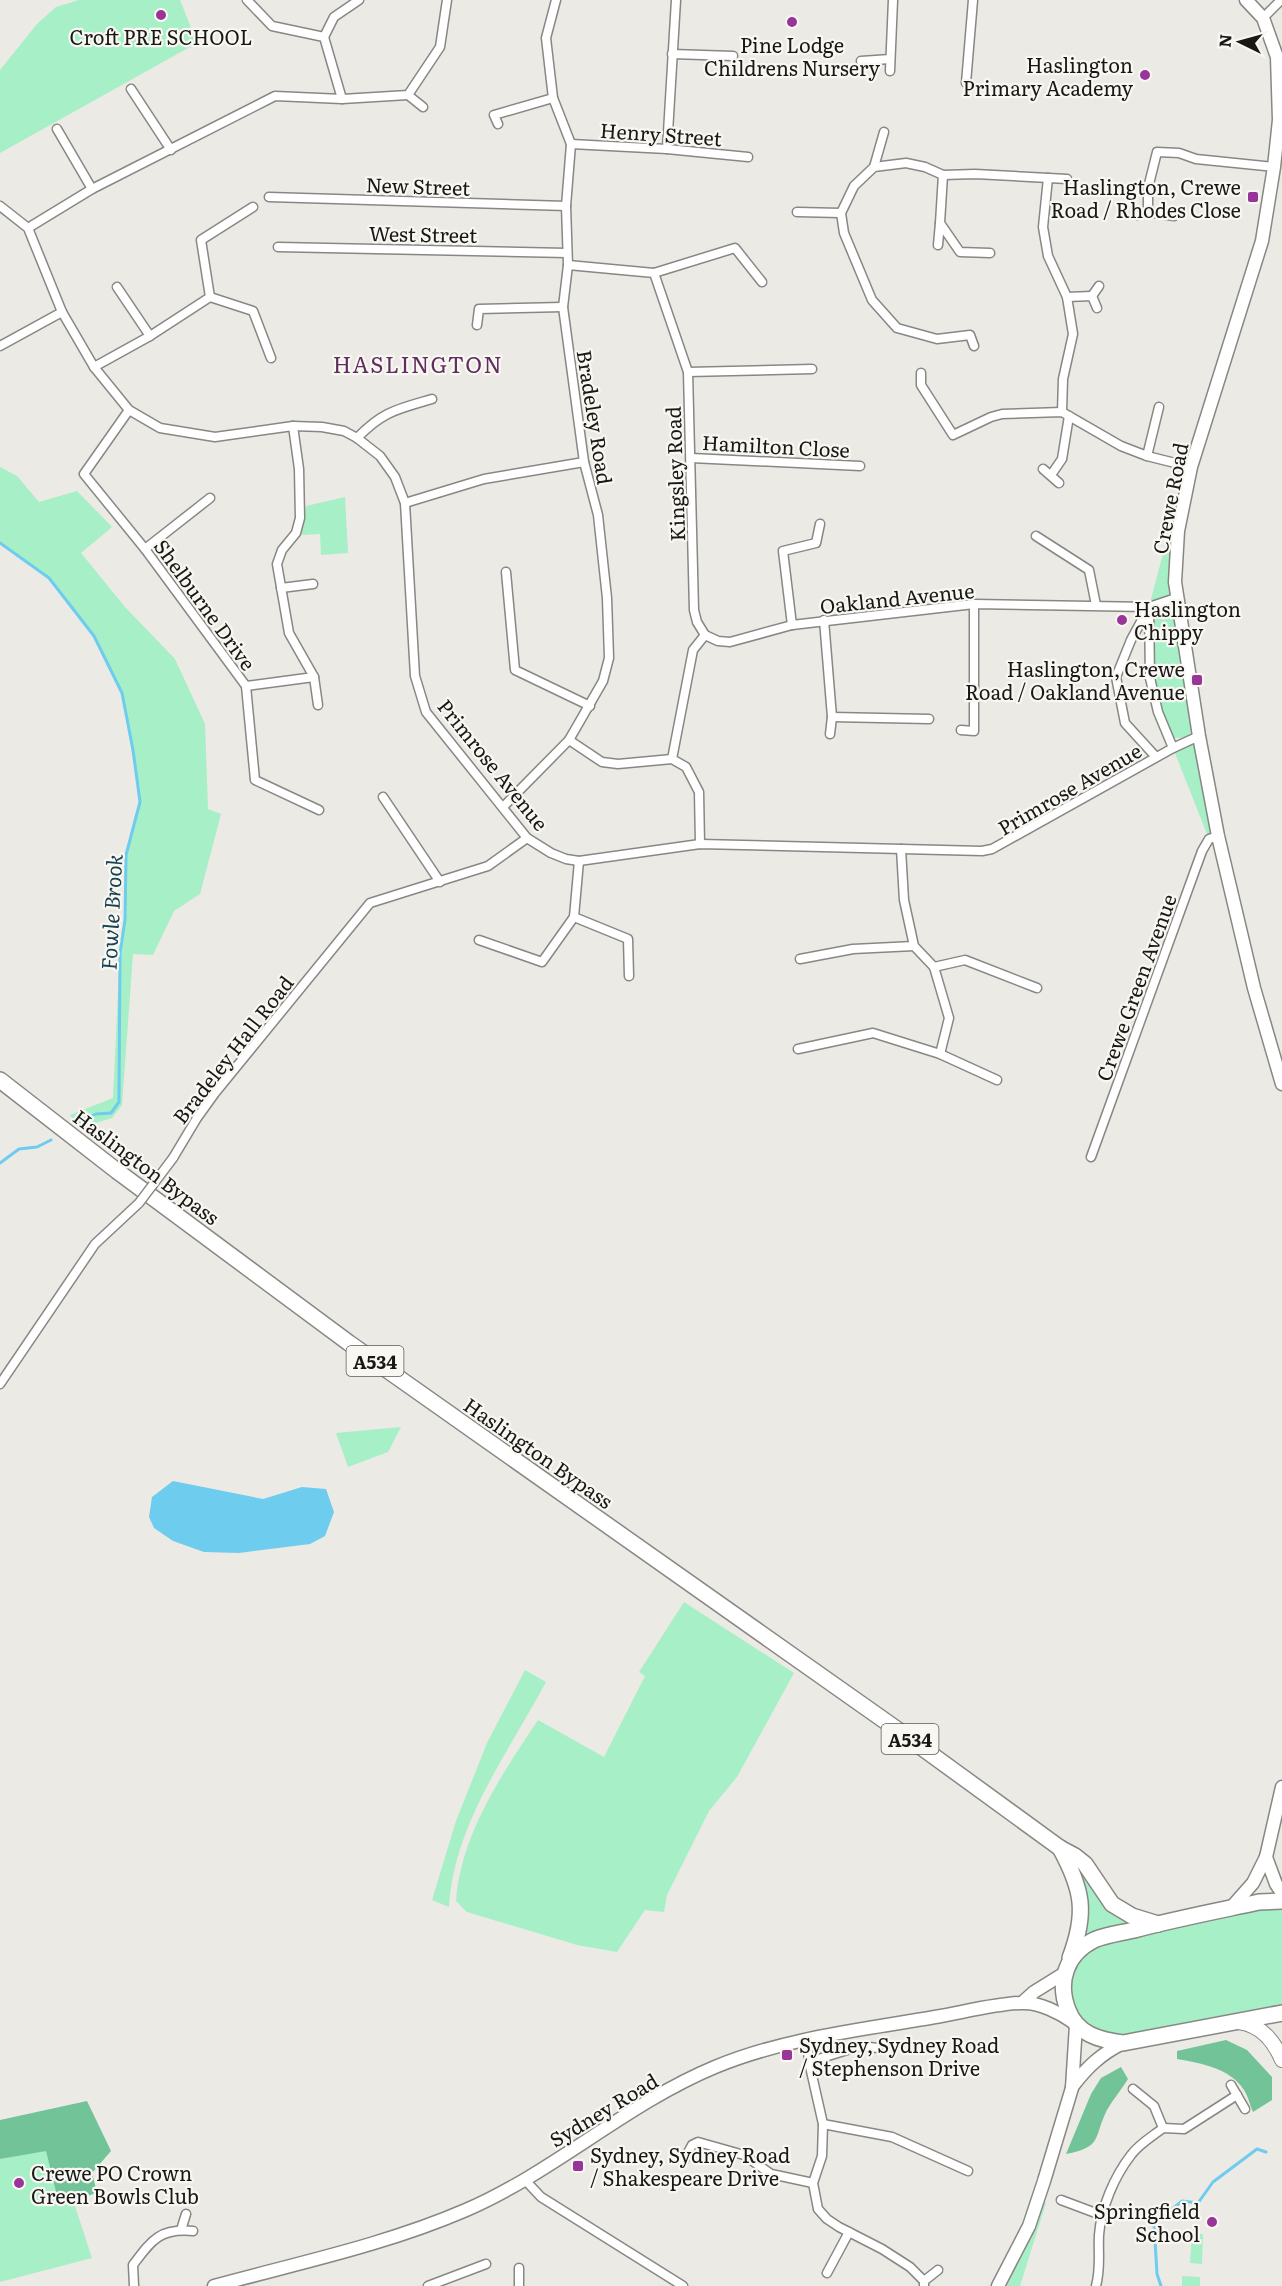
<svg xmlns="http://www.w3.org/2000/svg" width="1282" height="2286" font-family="Literata,serif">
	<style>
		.green { fill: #a7efc6 }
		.forest { fill: #72c398 }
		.water { fill: #6eccee }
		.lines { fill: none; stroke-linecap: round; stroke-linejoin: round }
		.stream { stroke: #6eccee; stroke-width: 3 }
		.street-casing { stroke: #898783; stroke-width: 11 }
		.secondary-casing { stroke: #898783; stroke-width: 15 }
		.primary-casing { stroke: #898783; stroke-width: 16 }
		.highway-casing { stroke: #898783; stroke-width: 18 }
		.street { stroke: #fff; stroke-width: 8 }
		.secondary { stroke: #fff; stroke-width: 12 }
		.primary { stroke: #fff; stroke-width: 14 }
		.highway { stroke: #fff; stroke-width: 15 }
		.street-bridge-casing { stroke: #898783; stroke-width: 11; stroke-linecap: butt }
		.street-bridge { stroke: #fff; stroke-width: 8 }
		.poi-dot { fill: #993499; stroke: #f9f7f2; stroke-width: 2 }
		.labels { text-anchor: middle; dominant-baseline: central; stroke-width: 4.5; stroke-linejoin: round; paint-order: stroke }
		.shield { fill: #f9f7f2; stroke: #5c5b58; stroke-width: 1.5 }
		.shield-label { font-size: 18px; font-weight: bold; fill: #181816 }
		.poi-label { font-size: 20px; fill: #181816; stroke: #f9f7f2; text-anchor: end }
		.street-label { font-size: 20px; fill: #181816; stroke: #f9f7f2 }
		.water-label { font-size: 21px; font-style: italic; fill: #174250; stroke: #f9f7f2 }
		.quarter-label { font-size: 22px; letter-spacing: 1.5px; fill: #5f2d5e; stroke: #f9f7f2 }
	</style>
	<rect width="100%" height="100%" fill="#eceae5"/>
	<g class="green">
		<path d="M79,0H180L197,43L0,153V70L37,24L56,7Z"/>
		<path d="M1186,466L1175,555L1218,836L1209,839L1173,748L1197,737L1172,738L1158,712L1150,678L1149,607Z"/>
		<path d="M0,467L17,476L39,502L77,491L112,527L81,553L125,607L175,659L205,724L208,809L221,814L200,894L174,911L153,955L133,954L122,1105L112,1118L80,1128L70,1115L113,1098L120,953L125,920L126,855L140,802L122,693L94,636L49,578L0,543Z"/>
		<path d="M345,497L348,553L321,555L320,534L301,535L306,506Z"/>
		<path d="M401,1427L388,1452L348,1467L336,1433Z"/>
		<path d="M684,1602L794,1673L737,1777L709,1811L667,1895L664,1912L645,1910L617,1952L577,1945L467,1912L456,1901C461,1834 502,1774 538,1720L604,1757L645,1676L639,1672Z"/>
		<path d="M525,1670L546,1682C508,1753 454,1824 449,1907L432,1900L456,1821L487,1743Z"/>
		<path d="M1075,1856L1106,1898L1158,1924L1282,1901V2013L1104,2041L1067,2007L1077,1940Z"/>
		<path d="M46,2150L59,2204L73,2200L92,2258L0,2282V2159Z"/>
		<path d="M1039,2200L1046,2203L1020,2286H998Z"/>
		<path d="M1192,2234H1203L1202,2264L1190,2263Z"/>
		<path d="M1182,2276L1200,2277V2286H1182Z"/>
	</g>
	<g class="forest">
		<path d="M1226,2040L1247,2050L1272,2077V2100L1253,2112C1250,2105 1248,2096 1244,2090C1230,2068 1200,2063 1177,2059V2051Z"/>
		<path d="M1121,2067L1128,2079C1122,2089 1113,2099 1107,2110C1093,2138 1103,2147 1066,2154L1091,2094L1101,2078Z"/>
		<path d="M87,2101L111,2151L92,2173L97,2193L59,2204L46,2151L0,2159V2120Z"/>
	</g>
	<path class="water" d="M173,1481L263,1499L302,1487L326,1489L334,1512L325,1536L310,1544L239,1553L204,1552L173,1541L154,1528L149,1517L152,1497Z"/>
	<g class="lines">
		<g class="stream">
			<path d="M0,543L49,578L94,636L122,693L133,750L140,802L126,855L125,920L120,953L119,1102L111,1113L96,1114L76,1123"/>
			<path d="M0,1163L19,1149L37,1147L51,1140"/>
			<path d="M1161,2286L1157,2274L1154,2224L1182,2201L1198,2203L1213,2182L1257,2149L1266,2152"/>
		</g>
		<defs>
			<g id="street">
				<path d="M247,0L272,26L324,37L342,99"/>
				<path d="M1263,18L1281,0"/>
				<path d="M324,37L334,17L359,0"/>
				<path d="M672,54L733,56"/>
				<path d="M861,61L890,59"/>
				<path d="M890,71L893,0"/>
				<path d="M966,83L973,0"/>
				<path d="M131,89L171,150"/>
				<path d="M408,95L423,107"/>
				<path d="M498,124L494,115L553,98"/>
				<path d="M57,129L92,189"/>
				<path d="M571,144L667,149L748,157"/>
				<path d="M667,149L676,0"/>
				<path d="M874,167L884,132"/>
				<path d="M943,175L940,223L960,252L990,253"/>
				<path d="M1048,178L1043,227L1048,256L1067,297L1073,334L1063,379L1062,412"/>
				<path d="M269,197L566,206"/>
				<path d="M0,206L28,228L62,312L94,367L129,410L160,428L215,437L293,426L322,427L344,431L357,438L380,456L395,477L405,503L415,676L426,712L527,838L551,853L566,859L579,861L700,844L982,851L992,849L1173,748L1199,736"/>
				<path d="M797,212L841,213"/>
				<path d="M1148,212V188L1157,152L1179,153L1196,159L1274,167"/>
				<path d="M1137,215L1148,212L1174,216"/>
				<path d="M28,228L92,189L275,96L342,99L408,95L440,47L447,0"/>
				<path d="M938,245L940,223"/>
				<path d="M278,247L567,253"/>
				<path d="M568,265L654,273L688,372L694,610L697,622L705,635L693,650L672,759"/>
				<path d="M654,273L735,248L762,282"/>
				<path d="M117,287L150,336"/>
				<path d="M1092,296L1099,286"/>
				<path d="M210,297L253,311L271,358"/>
				<path d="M1067,297L1092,296L1097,308"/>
				<path d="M477,325L479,309L563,307"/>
				<path d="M0,346L62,312"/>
				<path d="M974,346L970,335L937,339L897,328L872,300L844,233L841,213L854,186L874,167L906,163L925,167L943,175L975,174L1067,179"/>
				<path d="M94,367L150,336L210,297L201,240L253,207"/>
				<path d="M688,372L812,369"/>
				<path d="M921,373V385L953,435L991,417L1002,414L1062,412L1121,446L1147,456L1191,467"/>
				<path d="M129,410L84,474L145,549L246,686L255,780L319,810"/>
				<path d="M357,438C383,411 398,409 432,399"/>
				<path d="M1147,456L1159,407"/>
				<path d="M691,458L860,466"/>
				<path d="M1043,469L1059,483"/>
				<path d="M1051,475L1062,459L1069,416"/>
				<path d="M405,503L484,479L584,462"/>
				<path d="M1036,536L1089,570L1096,605"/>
				<path d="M145,549L210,498"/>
				<path d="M506,572L515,670L590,706"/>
				<path d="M281,588L313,584"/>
				<path d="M1149,607L1131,640L1116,677L1125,723L1156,757"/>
				<path d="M1149,608L1150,678L1158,712L1173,748"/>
				<path d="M824,620L832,717L830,734"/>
				<path d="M792,625L783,551L816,543L820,524"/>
				<path d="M705,635L718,641L730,642L792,625L974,604L1149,607L1176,598"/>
				<path d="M314,677L318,705"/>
				<path d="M246,686L314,677L289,633L277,564L282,550L296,533L300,518L299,469L293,426"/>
				<path d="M832,717L929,719"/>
				<path d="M961,730L974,731V604"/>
				<path d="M569,740L602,762L618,764L672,759L686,767L699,792L700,844"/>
				<path d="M383,797L440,882"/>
				<path d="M503,807L569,740L603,681L609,658L607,598L598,515L584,462L563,307L568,265L566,206L571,144L553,98L546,38L556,0"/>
				<path d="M574,917L628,939L629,976"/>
				<path d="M479,940L542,962L574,917L579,861"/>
				<path d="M800,959L853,949L914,946"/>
				<path d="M934,967L965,960L1037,988"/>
				<path d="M798,1049L873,1033L940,1054L949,1018L934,967L914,946L904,900L901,849"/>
				<path d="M940,1054L997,1080"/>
				<path d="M1091,1157L1202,851L1209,839L1218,836"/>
				<path d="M173,1158L197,1118L215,1093L370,903L488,866L527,838"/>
				<path d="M0,1384L95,1244L139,1203"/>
				<path d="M807,2038L809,2062L823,2124L822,2156L813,2183L818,2209L827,2219L839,2227L882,2249L910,2267L924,2281V2286"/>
				<path d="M809,2062L860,2046L878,2048"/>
				<path d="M1231,2085L1245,2109"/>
				<path d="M1133,2089L1154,2106L1163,2128"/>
				<path d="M823,2124L892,2137L968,2171"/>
				<path d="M683,2162L692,2145L698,2142L744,2155L771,2174L813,2183"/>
				<path d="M525,2180L541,2197L683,2286"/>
				<path d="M1061,2200L1101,2215"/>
				<path d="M181,2230L186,2214"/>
				<path d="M519,2268V2286"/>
				<path d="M827,2273L849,2232"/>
				<path d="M924,2281L938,2270"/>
				<path d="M134,2286L133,2265C151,2241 159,2228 193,2231"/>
				<path d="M428,2286L486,2264"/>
				<path d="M1096,2286C1101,2267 1098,2254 1099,2235C1101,2208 1114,2177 1131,2155C1139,2144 1153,2136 1163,2128L1184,2129L1237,2095"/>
			</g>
			<g id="secondary">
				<path d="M1246,0L1263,18L1277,57L1279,120L1274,167L1262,241L1191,467L1178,531L1175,582L1199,736L1218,836L1254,988L1282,1084"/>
				<path d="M1266,1857L1276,1884L1282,1893"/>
				<path d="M1230,1909L1253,1883L1266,1857L1282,1787"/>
				<path d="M1023,2002L1034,1992L1063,1974"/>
				<path d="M1072,2087C1087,2067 1101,2054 1123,2043"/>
				<path d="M214,2286C298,2263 385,2245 466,2210C554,2172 626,2104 715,2067C785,2038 861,2030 935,2017C960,2013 998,2003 1022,2003C1039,2002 1060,2013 1073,2022"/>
				<path d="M998,2286L1029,2226L1044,2181L1072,2088L1076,2025"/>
			</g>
			<path id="primary" d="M1239,2022C1261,2025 1274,2041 1282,2060"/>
			<g id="highway">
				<path d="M0,1080L117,1171L349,1343L895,1728L1060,1848L1075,1856L1085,1864L1112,1904L1132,1916L1158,1924"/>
				<path d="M1060,1848C1083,1890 1087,1913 1070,1958"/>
				<path d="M1282,1901L1259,1902C1217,1911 1175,1919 1134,1930C1121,1933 1105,1935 1094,1940C1066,1954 1057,1982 1068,2010C1077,2034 1099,2040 1123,2043L1282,2013"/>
			</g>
		</defs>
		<use href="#street" class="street-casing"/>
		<use href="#secondary" class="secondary-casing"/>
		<use href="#primary" class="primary-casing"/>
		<use href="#highway" class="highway-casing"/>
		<use href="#street" class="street"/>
		<use href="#secondary" class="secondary"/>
		<use href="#primary" class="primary"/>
		<use href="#highway" class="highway"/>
		<defs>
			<path id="street-bridge" d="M139,1203L173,1158"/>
		</defs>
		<use href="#street-bridge" class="street-bridge-casing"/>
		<use href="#street-bridge" class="street-bridge"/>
	</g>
	<g class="poi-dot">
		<circle cx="161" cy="15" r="6"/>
		<circle cx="792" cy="22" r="6"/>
		<circle cx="1145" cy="75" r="6"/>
		<rect x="1247" y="191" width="12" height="12" rx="3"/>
		<circle cx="1122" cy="620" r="6"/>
		<rect x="1191" y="674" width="12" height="12" rx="3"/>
		<rect x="781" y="2049" width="12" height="12" rx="3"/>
		<rect x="572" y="2160" width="12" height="12" rx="3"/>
		<circle cx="19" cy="2183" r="6"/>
		<circle cx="1212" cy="2222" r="6"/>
	</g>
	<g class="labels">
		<g class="shield">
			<rect x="346.5" y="1346" width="57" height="30" rx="4.5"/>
			<rect x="881.5" y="1724" width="57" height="30" rx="4.5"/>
		</g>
		<g class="shield-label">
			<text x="375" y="1361">A534</text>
			<text x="910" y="1739">A534</text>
		</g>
		<g class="poi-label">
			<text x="161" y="36" text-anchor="middle">Croft PRE SCHOOL</text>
			<text x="792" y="44" text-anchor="middle">Pine Lodge<tspan x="792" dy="23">Childrens Nursery</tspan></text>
			<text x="1133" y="64">Haslington<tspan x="1133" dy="23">Primary Academy</tspan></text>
			<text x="1241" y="186">Haslington, Crewe<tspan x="1241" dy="23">Road / Rhodes Close</tspan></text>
			<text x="1134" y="608" text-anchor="start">Haslington<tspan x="1134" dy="23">Chippy</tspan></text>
			<text x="1185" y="668">Haslington, Crewe<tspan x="1185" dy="23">Road / Oakland Avenue</tspan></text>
			<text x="799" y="2044" text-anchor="start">Sydney, Sydney Road<tspan x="799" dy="23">/ Stephenson Drive</tspan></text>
			<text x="590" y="2154" text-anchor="start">Sydney, Sydney Road<tspan x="590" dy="23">/ Shakespeare Drive</tspan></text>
			<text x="31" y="2172" text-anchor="start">Crewe PO Crown<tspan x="31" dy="23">Green Bowls Club</tspan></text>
			<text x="1200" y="2210">Springfield<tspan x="1200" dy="23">School</tspan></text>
		</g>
		<g class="street-label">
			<text transform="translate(661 133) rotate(4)">Henry Street</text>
			<text transform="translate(418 185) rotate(2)">New Street</text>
			<text transform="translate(423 233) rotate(1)">West Street</text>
			<text transform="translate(596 417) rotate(81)">Bradeley Road</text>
			<text transform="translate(776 445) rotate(3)">Hamilton Close</text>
			<text transform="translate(674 474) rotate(-92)">Kingsley Road</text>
			<text transform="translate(1169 498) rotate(-79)">Crewe Road</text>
			<text transform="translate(897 597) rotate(-6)">Oakland Avenue</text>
			<text transform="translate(206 604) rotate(54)">Shelburne Drive</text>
			<text transform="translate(494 764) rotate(51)">Primrose Avenue</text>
			<text transform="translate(1069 788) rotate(-30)">Primrose Avenue</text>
			<text transform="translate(1135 987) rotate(-70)">Crewe Green Avenue</text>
			<text transform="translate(232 1049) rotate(-52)">Bradeley Hall Road</text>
			<text transform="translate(147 1166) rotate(37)">Haslington Bypass</text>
			<text transform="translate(539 1452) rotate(35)">Haslington Bypass</text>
			<text transform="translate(603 2109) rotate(-31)">Sydney Road</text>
		</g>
		<g class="water-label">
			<text transform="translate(110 912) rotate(-87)">Fowle Brook</text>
		</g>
		<g class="quarter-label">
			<text x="418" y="363">HASLINGTON</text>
		</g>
	</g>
	<g transform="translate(1240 42) rotate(275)" stroke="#f9f7f2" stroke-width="4.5" paint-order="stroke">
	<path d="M0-4.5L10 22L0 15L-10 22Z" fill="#181816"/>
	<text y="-9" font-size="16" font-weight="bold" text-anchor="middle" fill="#181816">N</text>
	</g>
</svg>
